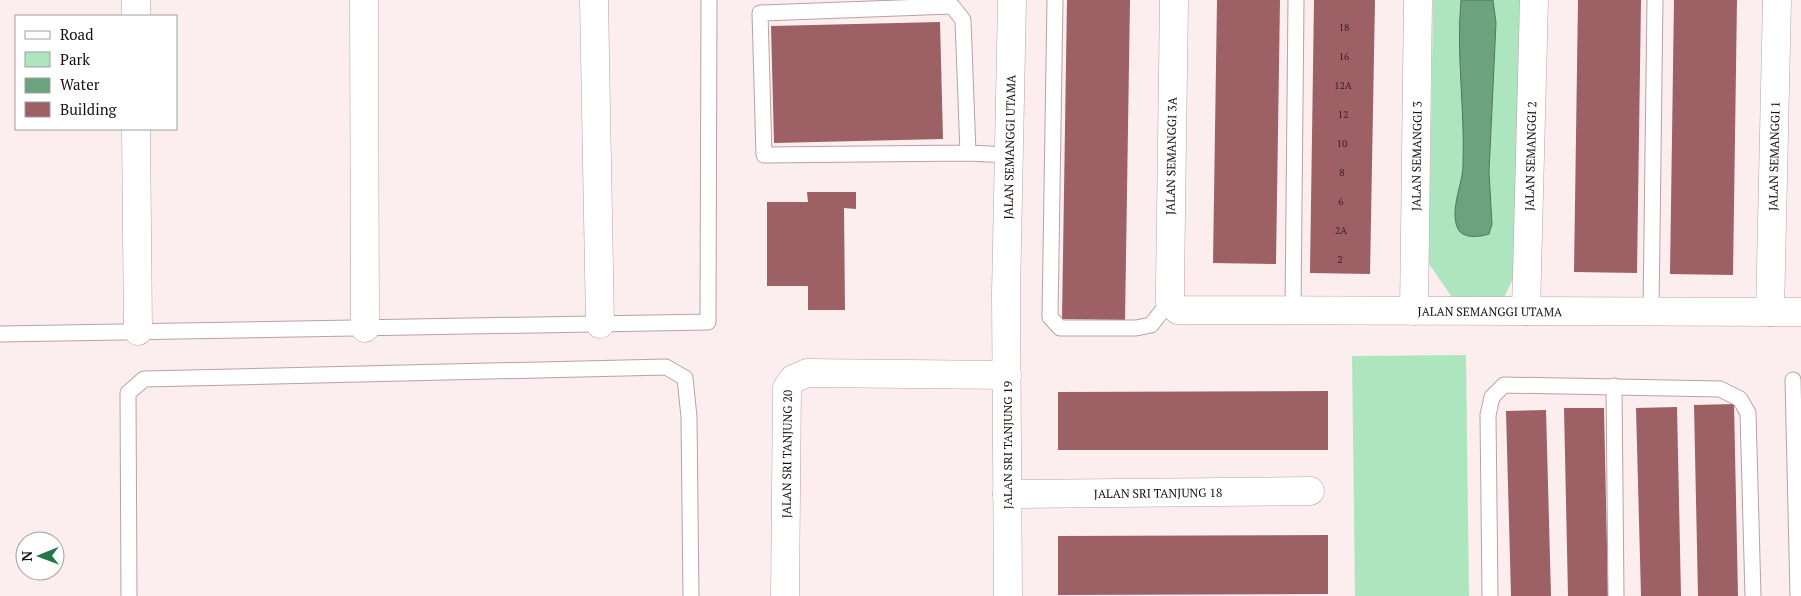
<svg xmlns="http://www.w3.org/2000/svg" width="1801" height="596" font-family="'PT Serif',serif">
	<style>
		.green { fill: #ade5be }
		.water { fill: #6ca37e; stroke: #52775d }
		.building { fill: #9d6065 }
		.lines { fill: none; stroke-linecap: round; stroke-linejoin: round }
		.service-casing { stroke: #b8a2a3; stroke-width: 17 }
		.minor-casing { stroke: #b8a2a3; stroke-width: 29 }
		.service { stroke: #fff; stroke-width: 15 }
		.minor { stroke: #fff; stroke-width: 28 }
		.labels { text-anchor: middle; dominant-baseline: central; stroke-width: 4; stroke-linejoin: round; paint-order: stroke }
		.number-label { font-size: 10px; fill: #382325 }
		.street-label { font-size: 12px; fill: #170f10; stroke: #fff }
	</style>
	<rect width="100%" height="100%" fill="#fceeee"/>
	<g class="green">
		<path d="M1433,0H1520L1517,270L1501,304L1456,303L1429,264Z"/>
		<path d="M1466,355L1469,596H1355L1352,356Z"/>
	</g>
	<path class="water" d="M1461,0H1493L1496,23L1489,172L1492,224L1489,234C1480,237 1463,239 1458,229C1449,210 1463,184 1463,165C1465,109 1456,55 1461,0Z"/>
	<g class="building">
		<path d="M1067,0H1130L1125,320L1062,319Z"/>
		<path d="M1217,0H1280L1276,264L1213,263Z"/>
		<path d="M1314,0H1375L1370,274L1310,273Z"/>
		<path d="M1578,0H1641L1637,273L1574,272Z"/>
		<path d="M1674,0H1737L1733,275L1670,274Z"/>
		<path d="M940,22L943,139L774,143L771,26Z"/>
		<path d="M807,192H856V209L844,208L845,310H808V286H767V202H808Z"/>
		<path d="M1328,391V450H1058V392Z"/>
		<path d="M1734,404L1738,596H1698L1694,405Z"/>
		<path d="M1677,407L1681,596H1641L1636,408Z"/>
		<path d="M1564,408H1604L1608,596H1568Z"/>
		<path d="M1546,410L1551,596H1511L1506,411Z"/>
		<path d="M1328,535V594L1058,595V536Z"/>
	</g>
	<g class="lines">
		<defs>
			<g id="service">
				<path d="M1055,0L1050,317L1060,328H1136L1151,325L1170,301"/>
				<path d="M968,153L963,20L952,6L760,13L764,155L968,153L1009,155"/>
				<path d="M1293,310L1296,0"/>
				<path d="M1651,311L1655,0"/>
				<path d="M0,334L708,322L709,0"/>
				<path d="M1793,380L1798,596"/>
				<path d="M1614,386L1616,596"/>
				<path d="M129,596L128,393L144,379L666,367L685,378L689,417L691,596"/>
				<path d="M1490,596L1488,415L1492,397L1504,385L1720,389L1740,399L1748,413L1753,596"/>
			</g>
			<g id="minor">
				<path d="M364,0L365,328"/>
				<path d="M594,0L600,324"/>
				<path id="s1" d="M1174,0L1170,287V301L1178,310L1801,312"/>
				<path d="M136,16V0"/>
				<path d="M136,129L138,331"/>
				<path id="s2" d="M1414,311L1418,0"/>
				<path id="s3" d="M1526,311L1534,0"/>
				<path id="s4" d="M1770,312L1777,0"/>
				<path id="s5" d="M1007,494L1310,491"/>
				<path id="s6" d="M785,596L787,388L793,379L807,373L1007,375"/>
				<path id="s7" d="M1008,596L1006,294L1012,0"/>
			</g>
		</defs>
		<use href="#service" class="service-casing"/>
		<use href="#minor" class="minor-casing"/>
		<use href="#service" class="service"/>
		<use href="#minor" class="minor"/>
	</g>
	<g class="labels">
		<g class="number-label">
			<text x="1344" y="27">18</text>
			<text x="1344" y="56">16</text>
			<text x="1343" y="85">12A</text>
			<text x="1343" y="114">12</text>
			<text x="1342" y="143">10</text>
			<text x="1342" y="172">8</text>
			<text x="1341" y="201">6</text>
			<text x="1341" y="230">2A</text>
			<text x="1340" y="259">2</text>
		</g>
		<g class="street-label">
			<text stroke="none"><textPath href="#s7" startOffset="449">JALAN SEMANGGI UTAMA</textPath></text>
			<text stroke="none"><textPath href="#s2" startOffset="155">JALAN SEMANGGI 3</textPath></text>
			<text transform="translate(1171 156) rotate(-89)">JALAN SEMANGGI 3A</text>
			<text stroke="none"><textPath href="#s3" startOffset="155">JALAN SEMANGGI 2</textPath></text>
			<text stroke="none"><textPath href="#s4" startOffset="156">JALAN SEMANGGI 1</textPath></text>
			<text stroke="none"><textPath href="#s1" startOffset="625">JALAN SEMANGGI UTAMA</textPath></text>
			<text transform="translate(1007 445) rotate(-90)">JALAN SRI TANJUNG 19</text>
			<text stroke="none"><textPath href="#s6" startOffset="142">JALAN SRI TANJUNG 20</textPath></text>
			<text stroke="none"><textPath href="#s5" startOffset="151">JALAN SRI TANJUNG 18</textPath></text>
		</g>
	</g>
	<rect x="15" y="15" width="162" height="115" fill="#ffffff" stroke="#a29f9f"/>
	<rect x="25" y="31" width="25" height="8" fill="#ffffff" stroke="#a29f9f"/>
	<text x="60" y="40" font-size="15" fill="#170f10">Road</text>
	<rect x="25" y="52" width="25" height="15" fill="#ade5be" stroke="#a29f9f"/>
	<text x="60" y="65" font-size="15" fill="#170f10">Park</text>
	<rect x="25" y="78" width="25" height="15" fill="#6ca37e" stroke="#a29f9f"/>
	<text x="60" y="90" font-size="15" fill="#170f10">Water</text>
	<rect x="25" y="102" width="25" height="15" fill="#9d6065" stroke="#a29f9f"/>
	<text x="60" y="115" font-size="15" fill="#170f10">Building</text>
	<g transform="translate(40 556) rotate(269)"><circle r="24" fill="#ffffff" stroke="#a29f9f"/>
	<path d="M0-4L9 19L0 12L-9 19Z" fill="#257748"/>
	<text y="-8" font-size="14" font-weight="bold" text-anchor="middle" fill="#170f10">N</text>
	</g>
</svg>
